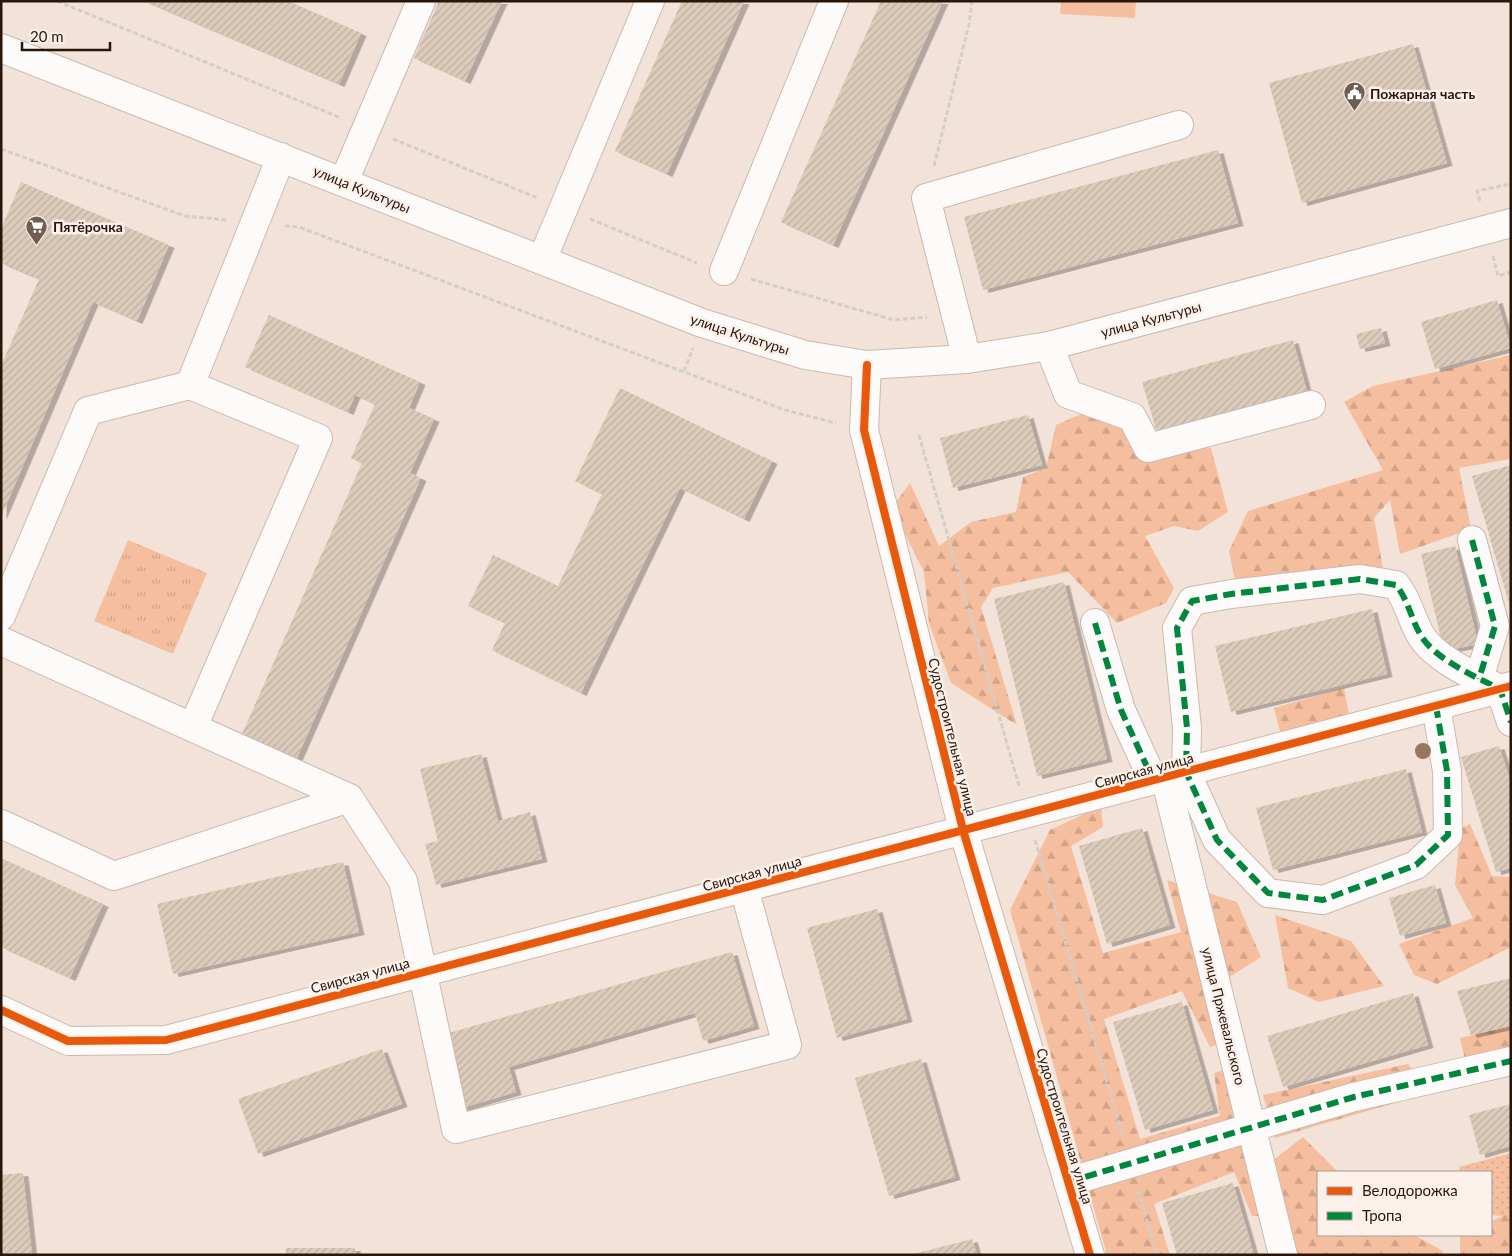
<svg xmlns="http://www.w3.org/2000/svg" width="1512" height="1256" font-family="Lato,sans-serif">
	<style>
		.grass { fill: url(#grass-dots) }
		.forest { fill: url(#forest-firs) }
		.park { fill: url(#park-tufts) }
		.pitch { fill: #f5bf9f }
		.building { fill: url(#building-hatch); filter: url(#shadow) }
		.lines { fill: none; stroke-linecap: round; stroke-linejoin: round }
		.minor-casing { stroke: #cab9af; stroke-width: 30 }
		.major-casing { stroke: #cab9af; stroke-width: 30 }
		.path { stroke: #d4cecb; stroke-width: 3; stroke-dasharray: 5 2.5; stroke-linecap: butt }
		.minor { stroke: #fdfbf9; stroke-width: 28 }
		.major { stroke: #fdfbf9; stroke-width: 28 }
		.quiet { stroke: #00873e; stroke-width: 6; stroke-dasharray: 12 6; stroke-linecap: butt }
		.cycleway-casing { stroke: #fbf0ea; stroke-width: 11 }
		.cycleway { stroke: #e8590c; stroke-width: 8 }
		.tree { fill: #957661 }
		.labels { text-anchor: middle; dominant-baseline: central; stroke-width: 5; stroke-linejoin: round; paint-order: stroke }
		.poi-label { font-size: 14px; font-weight: bold; fill: #28160b; stroke: #fbf0ea; text-anchor: start }
		.street-label { font-size: 14px; fill: #28160b; stroke: #fbf0ea }
	</style>
	<defs>
		<pattern id="grass-dots" width="8" height="8" patternUnits="userSpaceOnUse" patternTransform="scale(1.25)"><rect width="8" height="8" fill="#f5bf9f"/><path d="M2 2h.1M6 6h.1" fill="none" stroke="#d2a388" stroke-width="1.8" stroke-linecap="round"/></pattern>
		<pattern id="forest-firs" width="22" height="20" patternUnits="userSpaceOnUse" patternTransform="scale(1.25)"><rect width="22" height="20" fill="#f5bf9f"/><path d="M5 1l3.5 6h-7zM16 11l3.5 6h-7z" fill="#d2a388"/></pattern>
		<pattern id="park-tufts" width="24" height="20" patternUnits="userSpaceOnUse" patternTransform="scale(1.25)"><rect width="24" height="20" fill="#f5bf9f"/><path d="M3 7l-1-3M5 7V3M7 7l1-3M15 17l-1-3M17 17v-4M19 17l1-3" fill="none" stroke="#d2a388"/></pattern>
		<pattern id="building-hatch" width="6" height="6" patternUnits="userSpaceOnUse" patternTransform="scale(1.25)"><rect width="6" height="6" fill="#dccbba"/><path d="M-1 1l2-2M0 6l6-6M5 7l2-2" fill="none" stroke="#bdae9f"/></pattern>
		<filter id="shadow"><feDropShadow dx="5.5" dy="3" stdDeviation="0" flood-color="#0004"/></filter>
	</defs>
	<rect width="100%" height="100%" fill="#f3e2d7"/>
	<path class="grass" d="M1511,1153V1213L1504,1216L1491,1215V1172H1460L1459,1167Z"/>
	<g class="forest">
		<path d="M1511,355V459L1459,468L1471,529L1400,554L1390,500L1374,518L1385,580L1348,595L1316,581L1235,580L1229,551L1248,511L1383,470L1344,402L1373,386Z"/>
		<path d="M1086,412L1154,437L1211,448L1228,512L1198,531L1174,526L1145,536L1174,588L1166,603L1117,623L1068,572L993,588L981,607L1017,725L951,683L929,623L924,572L899,522L897,501L910,483L939,546L971,522L1016,512L1023,477L1046,468L1056,425Z"/>
		<path d="M1344,688L1350,721L1282,739L1274,708Z"/>
		<path d="M1101,806L1103,827L1071,846L1103,953L1181,932L1167,880L1237,902L1261,957L1209,990L1222,1043L1210,1047L1182,991L1104,1019L1140,1139L1220,1116L1214,1073L1224,1070L1265,1216H1252L1234,1172L1154,1204L1170,1255H1107L1010,910L1050,830Z"/>
		<path d="M1470,824L1492,876L1511,877V947L1437,984L1414,975L1399,944L1473,918L1455,885L1460,829Z"/>
		<path d="M1275,915L1351,941L1384,986L1319,1002L1288,988Z"/>
		<path d="M1511,1026V1061L1466,1063L1460,1038Z"/>
		<path d="M1408,1064L1432,1092L1275,1138L1263,1095Z"/>
		<path d="M1303,1137L1338,1172H1318V1235H1414L1443,1251V1255H1295L1272,1161Z"/>
		<path d="M1511,1213V1255H1460V1235H1491V1221Z"/>
	</g>
	<path class="park" d="M128,540L207,573L173,654L94,621Z"/>
	<path class="pitch" d="M1061,1H1136L1135,18L1060,14Z"/>
	<g class="building">
		<path d="M144,1H288L361,33L339,84Z"/>
		<path d="M439,1H502L465,81L414,58Z"/>
		<path d="M682,1H744L667,174L615,151Z"/>
		<path d="M881,1H943L833,245L781,222Z"/>
		<path d="M1413,44L1447,163L1302,203L1269,83Z"/>
		<path d="M1218,150L1238,223L983,290L964,217Z"/>
		<path d="M21,182L169,245L137,321L93,302L1,517V366L39,279L1,263V229Z"/>
		<path d="M1497,300L1511,348L1435,369L1421,322Z"/>
		<path d="M269,315L420,382L409,408L434,419L410,473L421,478L297,758L242,734L362,463L351,458L375,404L355,395L348,412L245,367Z"/>
		<path d="M1381,328L1385,343L1360,349L1356,334Z"/>
		<path d="M1293,340L1307,392L1157,433L1142,382Z"/>
		<path d="M620,388L772,461L744,519L680,488L581,693L492,650L505,623L468,606L493,555L558,586L602,494L575,481Z"/>
		<path d="M1028,415L1042,465L953,488L940,438Z"/>
		<path d="M1511,465V607H1510L1472,476Z"/>
		<path d="M1455,546L1478,644L1444,651L1421,554Z"/>
		<path d="M1064,582L1107,759L1037,776L994,599Z"/>
		<path d="M1372,609L1387,674L1231,712L1215,646Z"/>
		<path d="M1499,746L1511,783V868L1496,872L1461,757Z"/>
		<path d="M481,754L498,821L530,812L542,859L436,885L425,844L438,841L420,769Z"/>
		<path d="M1406,769L1422,832L1273,870L1256,808Z"/>
		<path d="M1142,828L1170,925L1107,944L1079,846Z"/>
		<path d="M1,858L103,904L70,978L1,947Z"/>
		<path d="M343,862L359,932L173,974L157,904Z"/>
		<path d="M1435,885L1446,923L1400,936L1389,898Z"/>
		<path d="M877,909L907,1019L837,1038L807,928Z"/>
		<path d="M732,952L754,1026L703,1041L695,1013L509,1067L516,1092L462,1108L442,1035Z"/>
		<path d="M1511,978V1026L1471,1035L1457,991Z"/>
		<path d="M1413,993L1428,1045L1283,1087L1267,1036Z"/>
		<path d="M1182,1002L1213,1110L1145,1130L1113,1022Z"/>
		<path d="M382,1049L402,1104L258,1154L238,1099Z"/>
		<path d="M921,1059L955,1177L889,1196L855,1078Z"/>
		<path d="M1511,1104V1146L1480,1155L1469,1115Z"/>
		<path d="M23,1173L32,1255H1V1175Z"/>
		<path d="M1233,1183L1254,1255H1177L1162,1203Z"/>
		<path d="M972,1239L977,1255H915L914,1254Z"/>
		<path d="M286,1248H355L356,1255H286Z"/>
	</g>
	<g class="lines">
		<defs>
			<g id="minor">
				<path d="M344,181L421,1"/>
				<path d="M542,260L650,1"/>
				<path d="M724,271L834,1"/>
				<path d="M1049,346L1068,394L1132,417L1148,448L1311,405"/>
				<path d="M967,359L926,198L1179,125"/>
				<path d="M867,365L864,430L963,830L1090,1255"/>
				<path d="M190,385L281,157"/>
				<path d="M1472,540L1495,626L1479,679"/>
				<path d="M1,616L88,411L190,385L318,438L193,727"/>
				<path d="M1095,623L1121,710L1153,780"/>
				<path d="M1,641L349,798L403,881L456,1129L787,1045L744,888"/>
				<path d="M1436,706L1447,771L1448,835L1416,865L1323,900L1268,893L1217,840L1186,772L1187,728L1177,628L1192,601L1231,594L1360,579L1396,585C1408,600 1411,618 1420,634C1434,659 1476,677 1500,689L1511,722"/>
				<path d="M1165,777L1283,1255"/>
				<path d="M1,824L114,876L349,798"/>
				<path d="M1,1010L68,1041L166,1040L1511,686"/>
				<path d="M1068,1182L1354,1097L1511,1061"/>
			</g>
			<path id="major" d="M1,48L702,323L805,355L867,365L967,359L1049,346L1511,223"/>
		</defs>
		<use href="#minor" class="minor-casing"/>
		<use href="#major" class="major-casing"/>
		<g class="path">
			<path d="M57,1L341,118"/>
			<path d="M393,139L538,198"/>
			<path d="M1,149L185,216L227,220"/>
			<path d="M934,166L969,24L972,1"/>
			<path d="M1480,201L1477,191L1511,184"/>
			<path d="M590,219L697,263"/>
			<path d="M285,226L299,227L785,410L836,423"/>
			<path d="M1493,256L1498,276L1511,272"/>
			<path d="M751,279L894,320L927,317"/>
			<path d="M684,371L693,348"/>
			<path d="M919,435L1019,786"/>
			<path d="M1035,840L1123,1136"/>
			<path d="M1138,1190L1157,1255"/>
		</g>
		<use href="#minor" class="minor"/>
		<use href="#major" class="major"/>
		<g class="quiet">
			<path d="M1472,540L1495,626L1479,679"/>
			<path d="M1095,623L1121,710L1153,780"/>
			<path d="M1436,706L1447,771L1448,835L1416,865L1323,900L1268,893L1217,840L1186,772L1187,728L1177,628L1192,601L1231,594L1360,579L1396,585C1408,600 1411,618 1420,634C1434,659 1476,677 1500,689L1511,722"/>
			<path d="M1068,1182L1354,1097L1511,1061"/>
		</g>
		<defs>
			<g id="cycleway">
				<path d="M867,365L864,430L963,830L1090,1255"/>
				<path d="M1,1010L68,1041L166,1040L1511,686"/>
			</g>
		</defs>
		<use href="#cycleway" class="cycleway-casing"/>
		<use href="#cycleway" class="cycleway"/>
	</g>
	<circle class="tree" cx="1423" cy="751" r="8"/>
	<defs>
		<symbol id="civic-pin" viewBox="-11 -11 22 30"><path d="M0 17L-7.5 6A9.5 9.5 0 1 1 7.5 6Z" fill="#6f5d52" stroke="#fbf0ea"/><path d="M-.6-6.5H3V-4.5H.6V-3L4-1V1h2V6H-6V1h2V-1L-.6-3ZM-1.2 2.5V6h2.4V2.5Z" fill="#fff"/></symbol>
		<symbol id="supermarket-pin" viewBox="-11 -11 22 30"><path d="M0 17L-7.5 6A9.5 9.5 0 1 1 7.5 6Z" fill="#6f5d52" stroke="#fbf0ea"/><path d="M-6-5.5h2.5l.6 2H6L4.5 2H-2.5L-4.4-4H-6ZM-1.5 3.2a1.3 1.3 0 1 0 .1 0ZM3 3.2a1.3 1.3 0 1 0 .1 0Z" fill="#fff"/></symbol>
	</defs>
	<g fill-rule="evenodd">
		<use href="#civic-pin" x="1342" y="80" width="25" height="34"/>
		<use href="#supermarket-pin" x="24" y="214" width="25" height="34"/>
	</g>
	<g class="labels">
		<g class="poi-label">
			<text x="1370" y="93">Пожарная часть</text>
			<text x="53" y="226">Пятёрочка</text>
		</g>
		<g class="street-label">
			<text transform="translate(362 189) rotate(22)">улица Культуры</text>
			<text transform="translate(1151 319) rotate(-15)">улица Культуры</text>
			<text transform="translate(740 334) rotate(18)">улица Культуры</text>
			<text transform="translate(953 737) rotate(76)">Судостроительная улица</text>
			<text transform="translate(1144 770) rotate(-15)">Свирская улица</text>
			<text transform="translate(752 873) rotate(-15)">Свирская улица</text>
			<text transform="translate(360 975) rotate(-15)">Свирская улица</text>
			<text transform="translate(1224 1016) rotate(76)">улица Пржевальского</text>
			<text transform="translate(1065 1126) rotate(73)">Судостроительная улица</text>
		</g>
	</g>
	<rect width="1512" height="1256" fill="none" stroke="#28160b" stroke-width="5"/>
	<rect x="1317" y="1171" width="175" height="65" fill="#fbf0ea" stroke="#a79991"/>
	<rect x="1327" y="1187" width="25" height="8" fill="#e8590c" stroke="#a79991"/>
	<text x="1362" y="1196" font-size="15" fill="#28160b">Велодорожка</text>
	<rect x="1327" y="1212" width="25" height="8" fill="#00873e" stroke="#a79991"/>
	<text x="1362" y="1221" font-size="15" fill="#28160b">Тропа</text>
	<path d="M22 42v8h88v-8" fill="none" stroke="#28160b" stroke-width="2.5"/>
	<text x="30" y="42" font-size="15" fill="#28160b" stroke="#fbf0ea" stroke-width="4" paint-order="stroke">20 m</text>
</svg>
